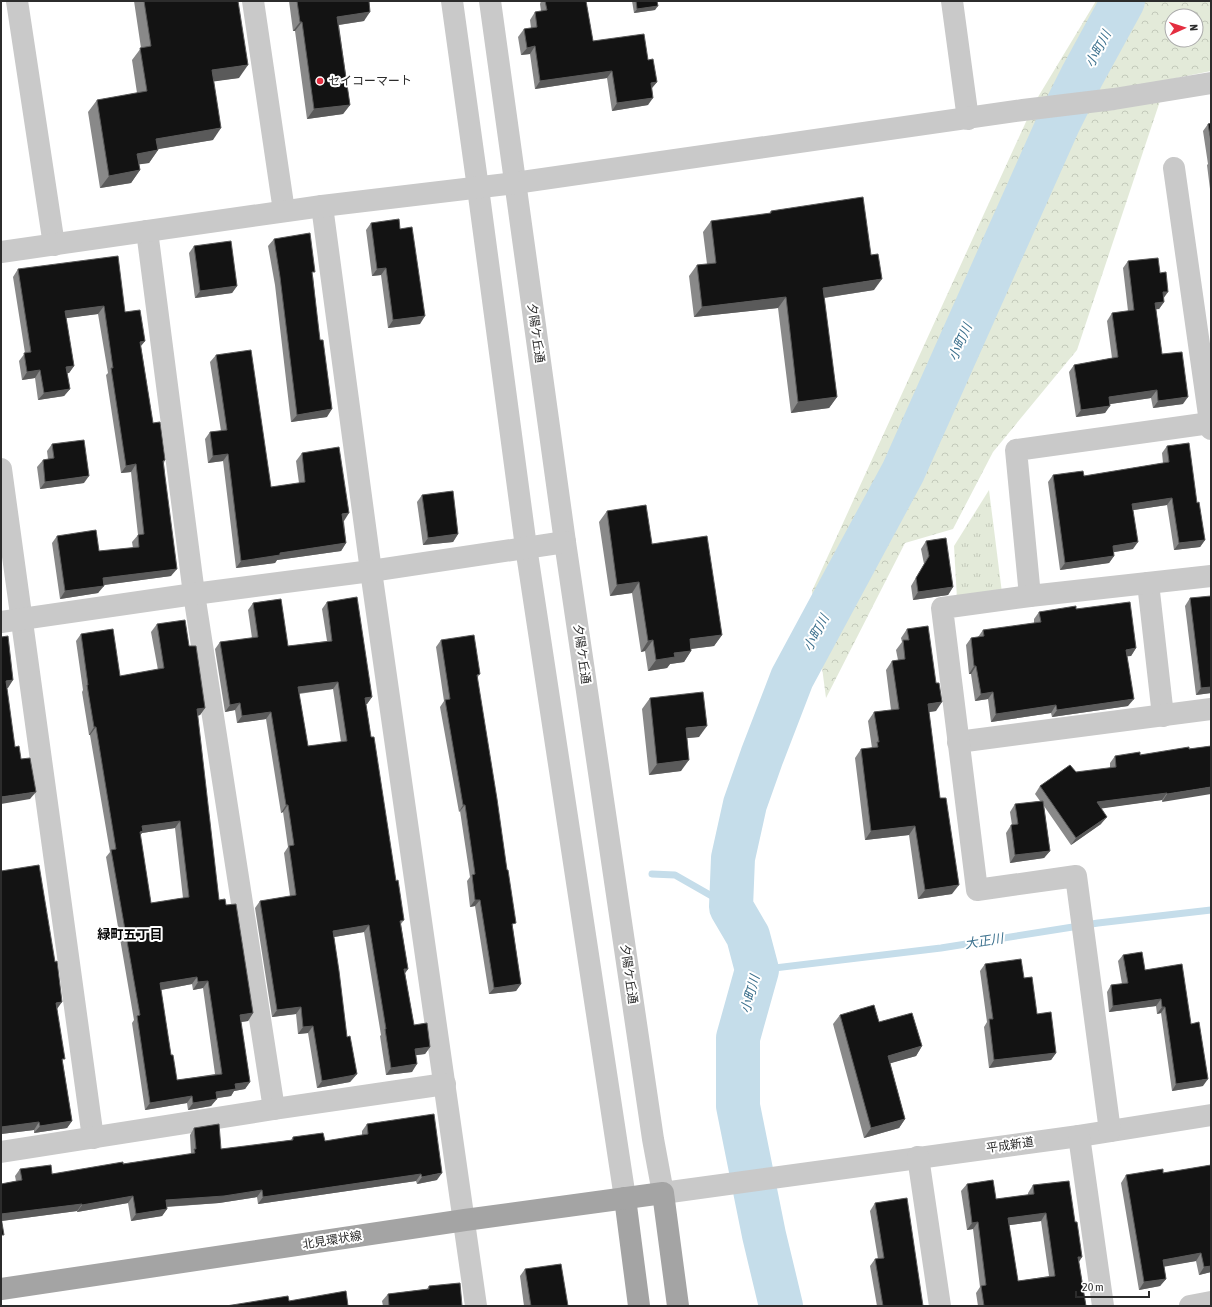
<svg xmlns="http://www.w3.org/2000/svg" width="1212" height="1307" font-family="'Asap Condensed','Noto Sans JP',sans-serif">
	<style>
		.grass { fill: url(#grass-tufts) }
		.forest { fill: url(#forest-crowns); fill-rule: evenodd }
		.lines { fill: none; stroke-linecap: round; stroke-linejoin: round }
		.stream { stroke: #c5ddea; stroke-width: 7 }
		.river { stroke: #c5ddea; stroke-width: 44 }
		.minor { stroke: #c9c9c9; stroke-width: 22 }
		.major { stroke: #a4a4a4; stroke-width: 22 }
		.wall { fill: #898989; fill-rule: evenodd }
		.shaded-wall { fill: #5a5a5a }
		.building { fill: #131313; stroke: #5a5a5a; fill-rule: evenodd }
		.poi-dot { fill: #e42e40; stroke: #fff; stroke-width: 1.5 }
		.labels { text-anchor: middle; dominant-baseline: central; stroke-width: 4; stroke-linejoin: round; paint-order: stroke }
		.poi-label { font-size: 12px; fill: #2c2c2c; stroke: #fff; text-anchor: start }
		.street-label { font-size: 12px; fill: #2c2c2c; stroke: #fff }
		.water-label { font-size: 13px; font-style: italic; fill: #3b708d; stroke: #fff }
		.neighbourhood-label { font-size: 13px; font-weight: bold; fill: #000; stroke: #fff }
	</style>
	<defs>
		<pattern id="grass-tufts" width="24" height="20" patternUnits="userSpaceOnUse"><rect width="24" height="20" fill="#e3ead9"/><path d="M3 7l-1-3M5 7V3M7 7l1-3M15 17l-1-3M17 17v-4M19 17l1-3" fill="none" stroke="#c3c9ba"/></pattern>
		<pattern id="forest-crowns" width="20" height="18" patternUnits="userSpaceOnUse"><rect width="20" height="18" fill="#e3ead9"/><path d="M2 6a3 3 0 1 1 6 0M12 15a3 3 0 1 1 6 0" fill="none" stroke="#c3c9ba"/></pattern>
	</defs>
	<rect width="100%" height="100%" fill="#fff"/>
	<path class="grass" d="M989,490L1002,593L957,599L954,546Z"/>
	<path class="forest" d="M1096,1H1211V71L1167,80L1077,350L993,452L953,529L905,543L826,698L812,591L1035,102ZM1172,16H1196V40H1172Z"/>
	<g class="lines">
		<g class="stream">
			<path d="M652,874L675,875L731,907"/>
			<path d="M757,970L941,948L1098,923L1211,910"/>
		</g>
		<path class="river" d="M781,1306L764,1235L738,1106V1038L757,970L748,936L731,907L733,858L745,804L762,756L792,678L903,472L1058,124L1082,76L1123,1"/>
		<g class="minor">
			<path d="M17,1L54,245"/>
			<path d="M253,1L284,211"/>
			<path d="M452,1L478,188L526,547L625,1198"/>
			<path d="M490,1L565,542L653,1139L663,1193L1079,1136L1211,1115"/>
			<path d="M952,1L968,119"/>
			<path d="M1174,168L1211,429"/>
			<path d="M322,206L371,571L476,1306"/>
			<path d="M147,231L194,594L274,1109"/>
			<path d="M1,252L322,206L515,183L1023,110L1114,99L1211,83"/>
			<path d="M1,469L93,1138"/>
			<path d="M1148,583L1163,716"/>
			<path d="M1030,596L1016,450L1210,423"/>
			<path d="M1,622L194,594L371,571L565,542"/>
			<path d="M958,742L1211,709"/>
			<path d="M1110,1131L1076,876L977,890L942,608L1030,596L1211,576"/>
			<path d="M1079,1136L1103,1306"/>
			<path d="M1,1152L274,1109L445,1084"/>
			<path d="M918,1157L940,1306"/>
			<path d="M1190,1306L1211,1302"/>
		</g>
		<g class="major">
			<path d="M625,1198L639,1306"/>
			<path d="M1,1289L465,1220L663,1193L678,1306"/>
		</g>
	</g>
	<g class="wall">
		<path d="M134,1H238L239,78L214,81L213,140L157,149L158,150L149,163L139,164L140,170L131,183L100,188L88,112L97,100L137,93L132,60L141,48Z"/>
		<path d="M289,1H369L364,21L339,25L350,105L343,114L307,119L295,31H293Z"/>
		<path d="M541,1H586L593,41L648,60L657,82L652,88L648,105L612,111L607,78L535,89L530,54L521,55L518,37L524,29L531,28L530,20L535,12L541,11L540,4Z"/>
		<path d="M632,1H657L655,10L634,13Z"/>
		<path d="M1211,123V197L1207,165L1208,164L1203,131L1208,124Z"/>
		<path d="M771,211L874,290L824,298L837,397L829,408L791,413L778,308L694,317L689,276L697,265L707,264L703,232L711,221L769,214Z"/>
		<path d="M371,223L420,324L388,328L381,275L372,276L366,230Z"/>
		<path d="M274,239L313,276L327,417L291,422L275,285L268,246Z"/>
		<path d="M194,246L237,286L232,293L195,298L189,253Z"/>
		<path d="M1128,261L1163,298L1164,302L1159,309H1156L1162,354L1183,404L1153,408L1151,398L1110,404L1105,413L1076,417L1069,372L1074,365L1112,358L1107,321L1112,313L1128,311L1123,268Z"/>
		<path d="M18,269L125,312L145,341L141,346L153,423L165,460L164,463L171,576L103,585L98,593L60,599L52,543L57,536L99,551L133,548L132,542L138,535L131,472L121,473L106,375L108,373L98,314L66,318L74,366L69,373H67L70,389L64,396L38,400L35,378L22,380L19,361L25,353L13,277Z"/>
		<path d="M216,355L271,487L299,483L296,461L302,453L344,521L346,543L341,551L277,560L275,563L236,568L223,461L208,463L205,439L210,432L221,431L210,362Z"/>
		<path d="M52,444L84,483L40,489L37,467L43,460L48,459L47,451Z"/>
		<path d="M1167,446L1197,503L1205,540L1200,547L1174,550L1167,505L1133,510V549L1114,552V556L1109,563L1060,570L1048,482L1053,475L1084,476L1163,463L1162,453Z"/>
		<path d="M422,495L458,534L453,542L423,545L417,502Z"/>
		<path d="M607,511L722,635L714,646L691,649V651L684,662L670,664L667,668L648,671L645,651L641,652L632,593L610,596L599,522Z"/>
		<path d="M926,541L953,587L948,595L913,600L911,586L924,564L921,549Z"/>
		<path d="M1190,598L1211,693L1196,695L1185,606Z"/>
		<path d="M327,602L372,697L367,704H366L371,737L396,881L404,920L401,924L408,969L405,973L414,1025L430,1047L425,1054L416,1055L412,1072L386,1075L380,1036L381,1035L364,932L334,937L347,1037L357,1074L350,1082L317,1088L308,1033L298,1034L296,1014L272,1017L255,908L260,901L290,896L284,853L288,847L283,812L281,813L266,719L237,723L235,710L225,712L215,649L220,642L252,638L248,610L253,603L288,646L327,641L322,609ZM333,689L341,742L308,746L299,694Z"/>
		<path d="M1076,609L1136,648L1131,656H1127L1128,706L1052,717L1051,713L991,722L988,699L975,701L971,674H969L966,645L971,638L978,637L983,630L1034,623V619L1039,612Z"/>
		<path d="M157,624L189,646L205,708L200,715L197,716L219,900L226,905L253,1013L248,1021L241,1022L250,1082L245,1089L234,1091L231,1096L217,1098L211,1106L188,1110L187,1103L145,1110L132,1023L134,1020L106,857L110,852L90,735H89L82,692L83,690L76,641L81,634L120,676L158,670L151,632ZM175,828L183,898L151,903L140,835L142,833ZM192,984L193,990L203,988L215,1074L177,1080L171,1055L161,990Z"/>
		<path d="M907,629L936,711L929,712L952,894L918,899L909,835L865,840L855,758L861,749L872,748L868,721L874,712L891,710L886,670L892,661L898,660L896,650L902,642L901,638Z"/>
		<path d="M441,640L480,674L477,678L521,984L516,991L489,994L475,906L470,907L467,881L470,877L460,811L459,812L440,707L444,701L436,647Z"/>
		<path d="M650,698L699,737L687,738L681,771L649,775L642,709Z"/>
		<path d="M1211,746L1162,802V800L1101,808V824L1071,845L1044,806L1050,851L1044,858L1010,863L1006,833L1011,825H1012L1010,812L1015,804L1040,801L1035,794L1040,786L1110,768V763L1115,756L1140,755Z"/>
		<path d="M1,871L57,1009L63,1063L72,1121L67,1128L34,1133V1130L1,1134Z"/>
		<path d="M1123,955L1145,970L1191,1024L1203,1086L1172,1091L1161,1013L1157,1014L1156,1006L1109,1012L1107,992L1111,985L1122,984L1118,961Z"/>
		<path d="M985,964L1024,978L1037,1014L1056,1053L1051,1060L989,1068L984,1027L987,1022L980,971Z"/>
		<path d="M840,1015L879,1022L922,1046L916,1056L890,1063L905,1119L899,1128L864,1138L833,1024Z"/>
		<path d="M367,1124L437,1180L417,1184L416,1181L258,1204L257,1197L219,1203L167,1207V1209L162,1216L131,1221L128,1203L77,1212V1211L2,1221L1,1184L16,1181L15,1176L20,1169L52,1174L191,1154L190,1135L194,1128L221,1149L291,1140L293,1137L325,1141L362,1135V1131Z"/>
		<path d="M1211,1165V1272L1199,1275L1196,1261L1164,1266L1166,1279L1160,1286L1139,1290L1121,1183L1126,1175L1163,1173Z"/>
		<path d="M967,1184L996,1199L1028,1195V1193L1033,1185L1075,1222L1082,1257L1079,1262L1086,1306H978L976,1293L980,1287L973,1229L967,1230L961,1191ZM1041,1221L1049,1276L1018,1281L1009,1225Z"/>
		<path d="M875,1203L923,1306H877L870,1266L875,1259H878L870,1211Z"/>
		<path d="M525,1269L568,1306H524L520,1276Z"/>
		<path d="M429,1286L462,1306H383L382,1301L388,1294L427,1289Z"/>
	</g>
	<g class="shaded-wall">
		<path d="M658,6L655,10L634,13L637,9Z"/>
		<path d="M370,12L364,21L331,26L337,17Z"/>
		<path d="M300,22H302L295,31H293Z"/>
		<path d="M535,46L530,54L521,55L527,48Z"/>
		<path d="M248,65L239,78L203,83L212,70Z"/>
		<path d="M612,71L607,78L535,89L540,81Z"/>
		<path d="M657,82L651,89V83Z"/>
		<path d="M653,98L648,105L612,111L617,103Z"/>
		<path d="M350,105L343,114L307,119L314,109Z"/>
		<path d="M221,128L213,140L147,151L156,139Z"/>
		<path d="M158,150L149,163L128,166L137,154Z"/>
		<path d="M140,170L131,183L100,188L109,176Z"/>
		<path d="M386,268L381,275L372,276L377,269Z"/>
		<path d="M882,279L874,290L816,299L823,288Z"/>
		<path d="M237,286L232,293L195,298L200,291Z"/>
		<path d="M1163,292H1168L1163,299Z"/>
		<path d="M786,297L778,308L694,317L702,307Z"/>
		<path d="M1164,302L1159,309L1150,310L1155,303Z"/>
		<path d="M104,306L98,314L60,319L65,311Z"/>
		<path d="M425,316L420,324L388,328L393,320Z"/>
		<path d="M145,341L139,348L140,342Z"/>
		<path d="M74,366L69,373L61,374L66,367Z"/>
		<path d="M40,370L35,378L22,380L27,372Z"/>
		<path d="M70,389L64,396L38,400L44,393Z"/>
		<path d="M1157,390L1151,398L1104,405L1109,397Z"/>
		<path d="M837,397L829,408L791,413L798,402Z"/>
		<path d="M1188,397L1183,404L1153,408L1158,401Z"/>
		<path d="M1110,406L1105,413L1076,417L1081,410Z"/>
		<path d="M332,409L327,417L291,422L297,415Z"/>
		<path d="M228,454L223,461L208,463L213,456Z"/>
		<path d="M136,464L131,472L121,473L126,466Z"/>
		<path d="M89,476L84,483L40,489L45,482Z"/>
		<path d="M1172,498L1167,505L1127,511L1132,504Z"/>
		<path d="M349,513L344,521L337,522L342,514Z"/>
		<path d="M458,534L453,542L423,545L428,538Z"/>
		<path d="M1205,540L1200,547L1174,550L1179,543Z"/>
		<path d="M1138,542L1133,549L1108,553L1113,546Z"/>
		<path d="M346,543L341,551L277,560L275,563L236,568L241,561L280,553Z"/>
		<path d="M1114,556L1109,563L1060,570L1065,563Z"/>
		<path d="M177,569L171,576L97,586L103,578Z"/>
		<path d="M639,582L632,593L610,596L617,585Z"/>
		<path d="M104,586L98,593L60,599L65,591Z"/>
		<path d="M953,587L948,595L913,600L918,592Z"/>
		<path d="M722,635L714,646L682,650L690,639Z"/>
		<path d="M653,640L645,651L641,652L648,641Z"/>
		<path d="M1136,648L1131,656L1121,657L1126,650Z"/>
		<path d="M691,651L684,662L670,664L667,668L648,671L656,660L674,653Z"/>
		<path d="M974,666H976L971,674H969Z"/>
		<path d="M13,680L8,688H1L6,681Z"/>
		<path d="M338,682L333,689L293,694L298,687Z"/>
		<path d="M1211,687V693L1196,695L1201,688Z"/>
		<path d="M993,692L988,699L975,701L981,694Z"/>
		<path d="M372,697L367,704L360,705L365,698Z"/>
		<path d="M1134,699L1128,706L1052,717L1057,710Z"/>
		<path d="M942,702L936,711L922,713L928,704Z"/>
		<path d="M240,703L235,710L225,712L230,705Z"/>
		<path d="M1056,705L1051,713L991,722L996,714Z"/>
		<path d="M205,708L200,715L192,717L197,709Z"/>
		<path d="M271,712L266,719L237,723L242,716Z"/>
		<path d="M707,726L699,737L678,739L686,728Z"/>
		<path d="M94,727H96L90,735H89Z"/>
		<path d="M689,760L681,771L649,775L657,764Z"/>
		<path d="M1211,787V794L1162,802L1167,794Z"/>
		<path d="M36,792L30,799L1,804V797Z"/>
		<path d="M1167,793L1162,800L1091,810L1097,802Z"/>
		<path d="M286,805H288L283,812L281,813Z"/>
		<path d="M463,805H465L460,811L459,812Z"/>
		<path d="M1107,817L1101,824L1071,845L1076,838Z"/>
		<path d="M180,821L175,828L142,833L138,838L142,826Z"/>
		<path d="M915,826L909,835L865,840L871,831Z"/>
		<path d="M1050,851L1044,858L1010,863L1015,855Z"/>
		<path d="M959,885L952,894L918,899L925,890Z"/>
		<path d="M475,900H480L475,906L470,907Z"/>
		<path d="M369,925L364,932L328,938L333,931Z"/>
		<path d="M404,969H408L403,976Z"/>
		<path d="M197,977L192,984L155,991L160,983Z"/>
		<path d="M208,981L203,988L193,990L198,982Z"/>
		<path d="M521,984L516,991L489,994L494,988Z"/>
		<path d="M1161,999L1156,1006L1109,1012L1113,1006Z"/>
		<path d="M62,1002L57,1009L56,1003Z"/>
		<path d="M301,1007L296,1014L272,1017L277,1010Z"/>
		<path d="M1162,1007H1165L1161,1013L1157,1014Z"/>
		<path d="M253,1013L248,1021L234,1023L240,1015Z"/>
		<path d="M313,1026L308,1033L298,1034L303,1027Z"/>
		<path d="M922,1046L916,1056L881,1066L888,1056Z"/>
		<path d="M430,1047L425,1054L410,1056L415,1049Z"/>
		<path d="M1056,1053L1051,1060L989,1068L994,1060Z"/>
		<path d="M417,1064L412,1072L386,1075L391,1068Z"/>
		<path d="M355,1074H357L350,1082L317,1088L322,1081Z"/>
		<path d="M1208,1079L1203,1086L1172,1091L1176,1084Z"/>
		<path d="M250,1082L245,1089L234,1091L231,1096L211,1099L216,1092L235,1084Z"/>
		<path d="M192,1096L187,1103L145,1110L150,1103Z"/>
		<path d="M217,1099L211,1106L188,1110L193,1103Z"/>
		<path d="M905,1119L899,1128L864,1138L871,1128Z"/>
		<path d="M72,1121L67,1128L34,1133L40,1126Z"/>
		<path d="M39,1122L34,1130L1,1134V1127Z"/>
		<path d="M442,1173L437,1180L417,1184L422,1177Z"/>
		<path d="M421,1174L416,1181L258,1204L263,1197Z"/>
		<path d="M262,1190L257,1197L219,1203L161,1207L166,1200Z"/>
		<path d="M133,1196L128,1203L77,1212L82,1205Z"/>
		<path d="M82,1204L77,1211L1,1221V1214Z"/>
		<path d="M167,1209L162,1216L131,1221L136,1214Z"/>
		<path d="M1046,1213L1041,1221L1003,1226L1008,1218Z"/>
		<path d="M978,1222L973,1229L967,1230L972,1223Z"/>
		<path d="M1201,1253L1196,1261L1157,1268L1163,1260Z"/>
		<path d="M1078,1257H1082L1077,1264Z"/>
		<path d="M1211,1266V1272L1199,1275L1204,1267Z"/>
		<path d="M1166,1279L1160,1286L1139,1290L1144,1282Z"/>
	</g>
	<g class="building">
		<path d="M144,1H238L248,65L212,70L221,128L156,139L158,150L137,154L140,170L109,176L97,100L147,91L140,48L151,46Z"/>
		<path d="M297,1H369L370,12L337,17L350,105L314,109L302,22H300Z"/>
		<path d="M545,1H586L593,41L644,34L648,60L653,59L657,82L651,83L653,98L617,103L612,71L540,81L535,46L527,48L524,29L537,27L535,12L547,10Z"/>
		<path d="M636,1H657L658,6L637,9Z"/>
		<path d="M1211,123V142L1208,124Z"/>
		<path d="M863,197L871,255L878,254L882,279L823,288L837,397L798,402L786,297L702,307L697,265L716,263L711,221L771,213V211Z"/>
		<path d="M399,219L400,229L412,227L425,316L393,320L386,268L377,269L371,223Z"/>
		<path d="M310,233L315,272H312L320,340H323L332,409L297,415L280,277L274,239Z"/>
		<path d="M231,241L237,286L200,291L194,246Z"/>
		<path d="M118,256L125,312L140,310L145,341L140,342L153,423L160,422L165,460L163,461L177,569L103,578L104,586L65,591L57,536L96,530L99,551L139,547L138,535L144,534L136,464L126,466L111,368H113L104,306L65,311L74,366L66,367L70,389L44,393L40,370L27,372L24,353L31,352L18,269Z"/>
		<path d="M1158,258L1160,273L1166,272L1168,292H1163L1164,302L1155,303L1162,354L1182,352L1188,397L1158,401L1157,390L1109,397L1110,406L1081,410L1074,365L1118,357L1112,313L1134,310L1128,261Z"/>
		<path d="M251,350L271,487L305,482L302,453L339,447L349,513L342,514L346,543L280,553V555L241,561L228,454L213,456L210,432L227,430L216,355Z"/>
		<path d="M84,440L89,476L45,482L43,460L54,458L52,444Z"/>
		<path d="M1189,443L1197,503L1199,502L1205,540L1179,543L1172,498L1132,504L1138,542L1113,546L1114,556L1065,563L1053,475L1083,471L1084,476L1169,462L1167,446Z"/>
		<path d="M453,491L458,534L428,538L422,495Z"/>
		<path d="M646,505L652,544L707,536L722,635L690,639L691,651L674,653L675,657L656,660L653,640L648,641L639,582L617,585L607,511Z"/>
		<path d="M946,538L953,587L918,592L916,578L929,556L926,541Z"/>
		<path d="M1211,596V687L1201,688L1190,598Z"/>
		<path d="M357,597L372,697L365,698L371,737H374L396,881L398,880L404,920L400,921L408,969H404L414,1025L427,1023L430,1047L415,1049L417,1064L391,1068L385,1029H386L369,925L333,931L339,971L347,1037L350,1036L357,1074H355V1075L322,1081L313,1026L303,1027L301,1007L277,1010L260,901L296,895L289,846L294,845L288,805H286L271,712L242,716L240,703L230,705L220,642L258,637L253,603L281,599L288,646L332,641L327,602ZM338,682L347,741L308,746L298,687Z"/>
		<path d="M1130,602L1136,648L1126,650L1134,699L1057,710L1056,705L996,714L993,692L981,694L976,666H974L971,638L984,636L983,630L1041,622L1039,612L1076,606V609Z"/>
		<path d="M185,620L189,646H196L205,708L197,709L219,900L225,899L226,905L236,904L253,1013L240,1015L250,1082L235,1084L236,1089L216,1092L217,1099L193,1103L192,1096L150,1103L137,1016L140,1015L111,850L116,849L96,727H94L87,685H88L81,634L113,629L120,676L164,668L157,624ZM180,821L189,897L151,903L140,832L143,831L142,826ZM197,977L198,982L208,981L222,1074L177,1080L173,1055H171L160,983Z"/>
		<path d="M928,626L936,683H939L942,702L928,704L940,798H946L959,885L925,890L915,826L871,831L861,749L878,747L877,742H879L874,712L899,709L892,661L905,659L903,640H909L907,629Z"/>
		<path d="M474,635L480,674L477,675L497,799L507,870H508L516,923L512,924L521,984L494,988L480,900H475L472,875L475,874L465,805H463L445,700L450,699L441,640Z"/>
		<path d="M8,636L13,680L6,681L15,747L19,746L21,759L30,758L36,792L1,797V637Z"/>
		<path d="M703,692L707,726L686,728L689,760L657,764L650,698Z"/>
		<path d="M1211,746V787L1167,794V793L1097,802L1107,817L1076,838L1040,786L1070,765L1076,772L1116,767L1115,756L1140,752V755L1189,747V749Z"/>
		<path d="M1043,801L1050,851L1015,855L1011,825L1018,824L1015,804Z"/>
		<path d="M39,865L55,962L57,961L62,1002L56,1003L65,1059H62L72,1121L40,1126L39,1122L1,1127V871Z"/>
		<path d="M1142,952L1145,970L1182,964L1191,1024L1199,1022L1208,1079L1176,1084L1165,1007H1162L1161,999L1113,1006L1111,985L1128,983L1123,955Z"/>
		<path d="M1021,959L1024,978L1032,977L1037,1014L1051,1012L1056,1053L994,1060L989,1019H993L985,964Z"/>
		<path d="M874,1005L879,1022L912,1013L922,1046L888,1056L905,1119L871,1128L840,1015Z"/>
		<path d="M434,1114L442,1173L422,1177L421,1174L263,1197L262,1190L224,1196L166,1200L167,1209L136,1214L133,1196L82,1205V1204L1,1214V1184L22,1180L20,1169L51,1165L52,1174L123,1162V1164L195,1153L194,1149H196L194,1128L219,1124L221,1149L293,1140V1137L323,1133L325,1141L368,1134L367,1124Z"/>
		<path d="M1211,1165V1266L1204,1267L1201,1253L1163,1260L1166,1279L1144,1282L1126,1175L1163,1169V1173Z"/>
		<path d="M993,1180L996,1199L1034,1194L1033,1185L1069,1181L1075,1222H1077L1082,1257H1078L1086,1306H984L981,1286L986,1285L978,1222L972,1223L967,1184ZM1046,1213L1055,1276L1018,1281L1008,1218Z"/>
		<path d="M907,1198L923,1306H883L875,1259L884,1258L875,1203Z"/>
		<path d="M1,1217L4,1235H1Z"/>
		<path d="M561,1264L568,1306H531L525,1269Z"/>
		<path d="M460,1283L462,1306H389L388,1294L429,1289V1286Z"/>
		<path d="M346,1291L348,1306H226L288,1296L289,1301Z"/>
	</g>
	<circle class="poi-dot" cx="320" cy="81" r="4"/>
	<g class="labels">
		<g class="poi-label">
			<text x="328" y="81">セイコーマート</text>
		</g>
		<g class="street-label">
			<text transform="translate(536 333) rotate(82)">夕陽ケ丘通</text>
			<text transform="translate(582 654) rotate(82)">夕陽ケ丘通</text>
			<text transform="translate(629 974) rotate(82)">夕陽ケ丘通</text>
			<text transform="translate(1010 1145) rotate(-8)">平成新道</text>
			<text transform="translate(332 1240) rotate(-9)">北見環状線</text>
		</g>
		<g class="water-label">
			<text transform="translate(1098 49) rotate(-62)">小町川</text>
			<text transform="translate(960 342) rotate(-66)">小町川</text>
			<text transform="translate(816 633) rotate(-62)">小町川</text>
			<text transform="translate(984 941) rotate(-9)">大正川</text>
			<text transform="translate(750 994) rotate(-75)">小町川</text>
		</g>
		<g class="neighbourhood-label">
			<text x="130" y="934">緑町五丁目</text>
		</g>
	</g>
	<rect width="1212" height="1307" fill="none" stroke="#2c2c2c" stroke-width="4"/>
	<g transform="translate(1184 28) rotate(87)"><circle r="19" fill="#ffffff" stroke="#ababab"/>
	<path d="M0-3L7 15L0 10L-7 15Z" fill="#e42e40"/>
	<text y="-6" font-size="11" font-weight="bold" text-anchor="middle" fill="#2c2c2c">N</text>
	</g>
	<path d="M1076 1291v6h73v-6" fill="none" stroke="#2c2c2c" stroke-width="2"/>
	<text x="1082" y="1291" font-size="12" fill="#2c2c2c" stroke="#ffffff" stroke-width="3" paint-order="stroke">20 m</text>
</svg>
